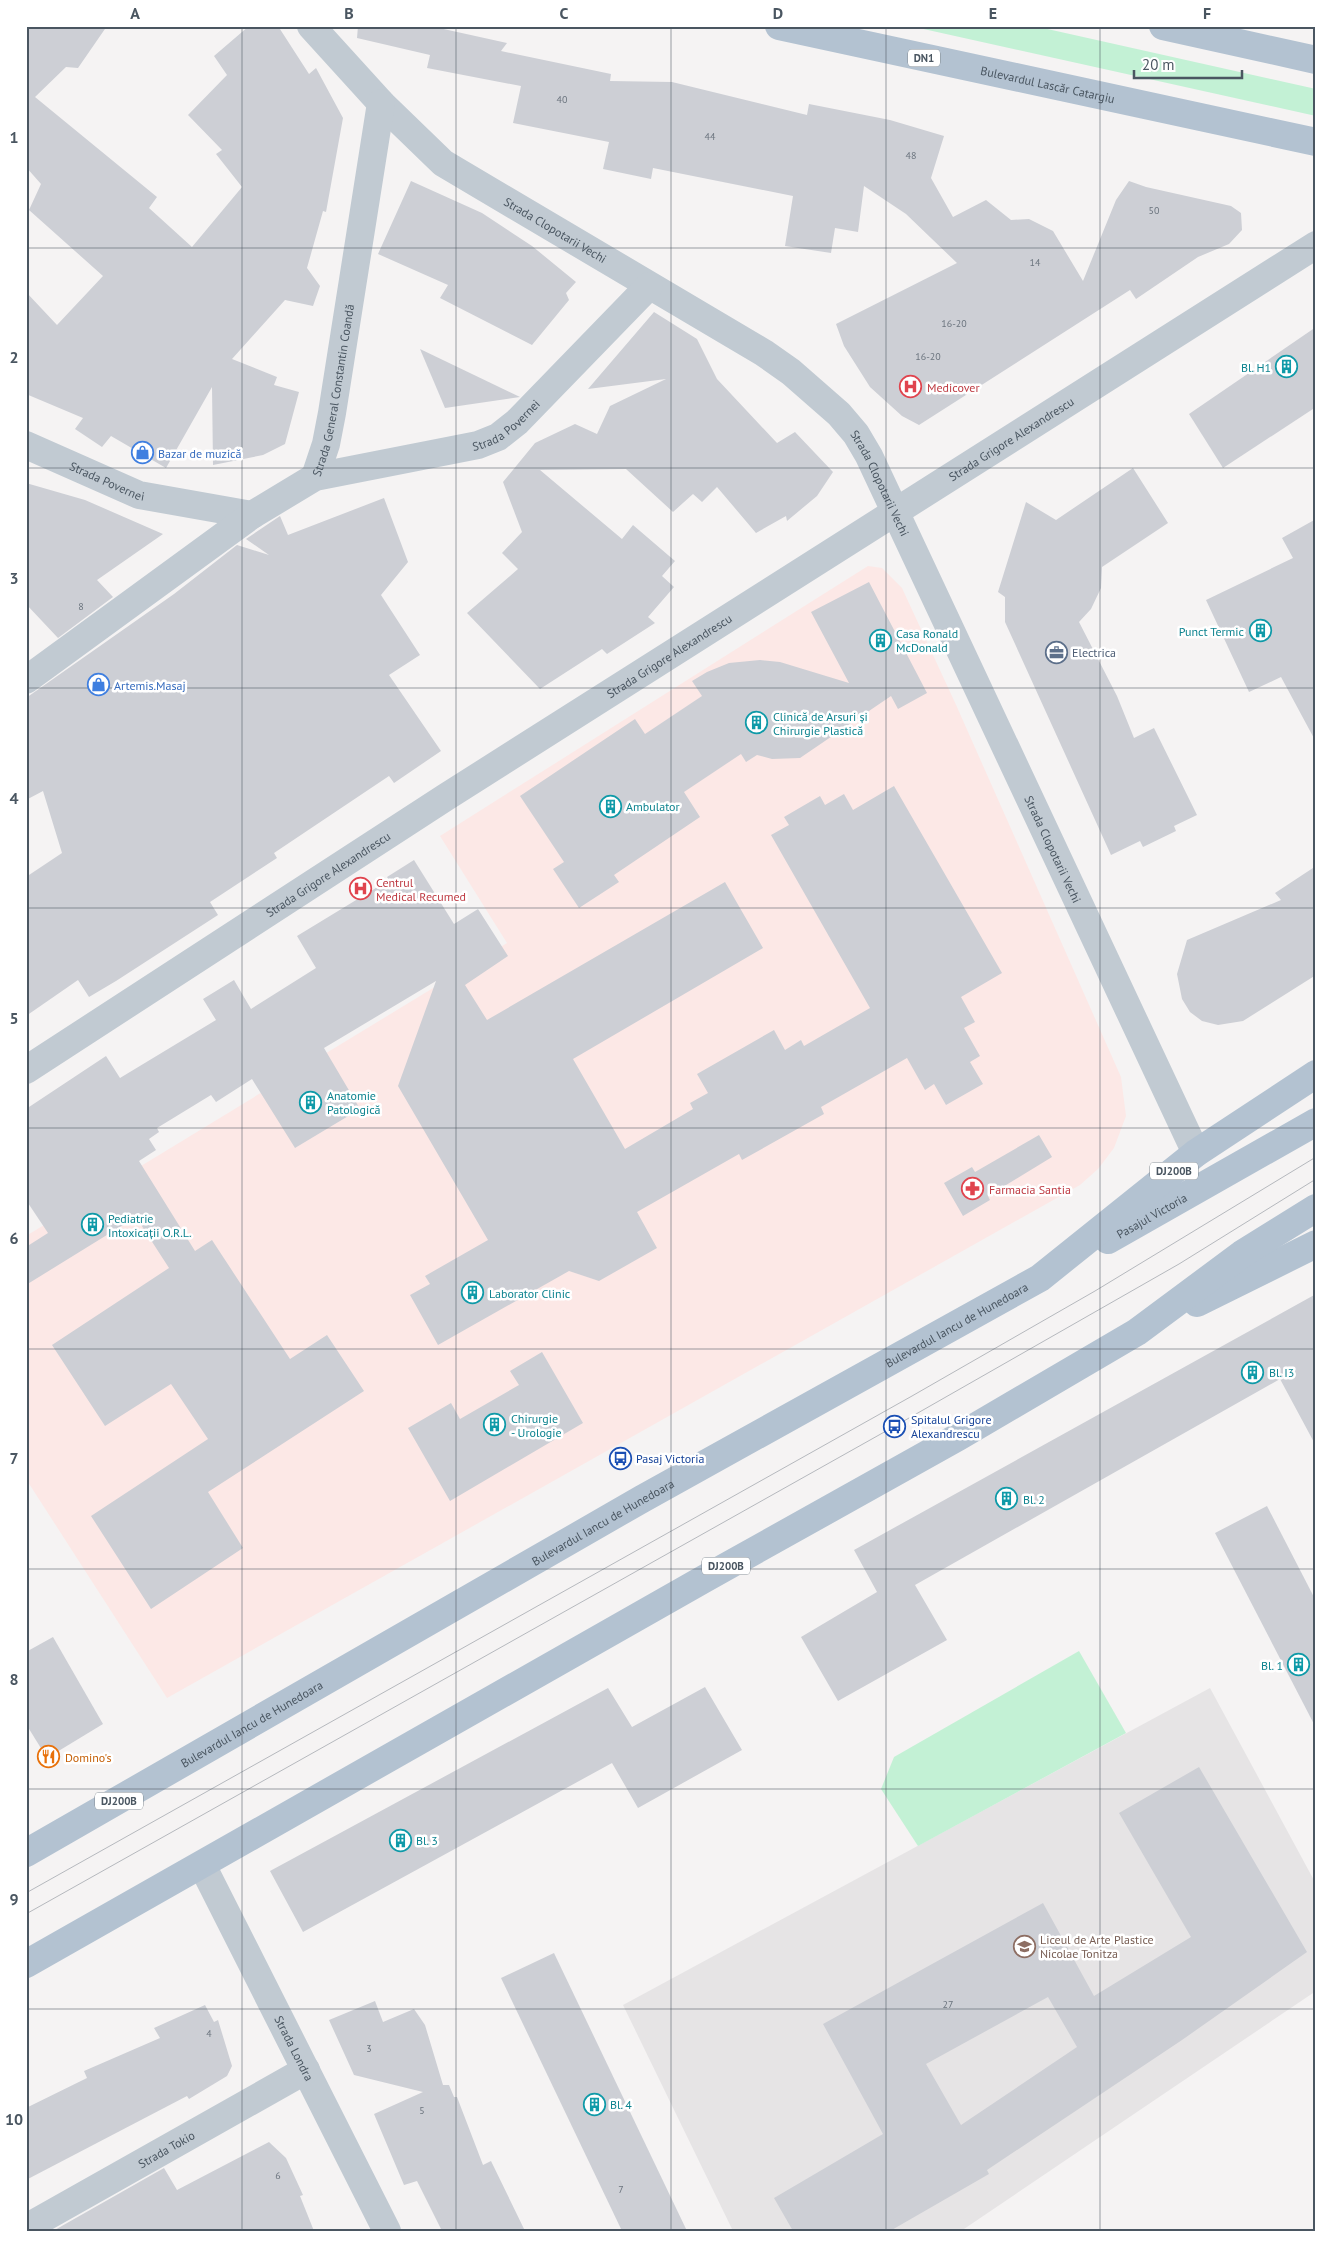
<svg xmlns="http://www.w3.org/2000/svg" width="1342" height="2257" font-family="'PT Sans',sans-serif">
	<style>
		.education { fill: #e6e4e5 }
		.medical { fill: #fce8e6 }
		.green { fill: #c3f1d5 }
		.building { fill: #cdcfd5; fill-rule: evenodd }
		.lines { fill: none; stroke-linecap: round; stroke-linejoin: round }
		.street { stroke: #c1cad2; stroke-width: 28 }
		.primary { stroke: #b3c2d1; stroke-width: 28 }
		.tram { stroke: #b5b8bd; stroke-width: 1 }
		.grid { fill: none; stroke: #4a5661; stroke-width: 1; stroke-opacity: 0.55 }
		.labels { text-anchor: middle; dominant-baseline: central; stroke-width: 5; stroke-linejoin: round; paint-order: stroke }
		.number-label { font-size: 10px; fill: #6b747e }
		.shield { fill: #fff; stroke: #808990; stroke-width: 1 }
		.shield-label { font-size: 11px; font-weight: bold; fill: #4a5661 }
		.street-label { font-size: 12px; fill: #4a5661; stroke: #fff }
		.culture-label { font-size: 12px; fill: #0d838f; stroke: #fff; text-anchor: start }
		.health-label { font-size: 12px; fill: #be3a42; stroke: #fff; text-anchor: start }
		.shop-label { font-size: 12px; fill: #366cbe; stroke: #fff; text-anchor: start }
		.service-label { font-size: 12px; fill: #4e5e75; stroke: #fff; text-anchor: start }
		.transit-label { font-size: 12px; fill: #164399; stroke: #fff; text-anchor: start }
		.food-label { font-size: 12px; fill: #c56008; stroke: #fff; text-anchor: start }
		.education-label { font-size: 12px; fill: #785e54; stroke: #fff; text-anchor: start }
		.neatline { fill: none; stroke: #4a5661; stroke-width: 2 }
		.grid-label { font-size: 16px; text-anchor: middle; font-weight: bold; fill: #4a5661 }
	</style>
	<rect width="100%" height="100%" fill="#f5f3f3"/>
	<path class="education" d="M1210,1688L1316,1884V1991L961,2231H733L623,2005Z"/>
	<path class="medical" d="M868,566L882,568L902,588L957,707L1121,1077L1126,1116L1114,1148L1098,1169L1080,1185L167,1698L26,1479V1236L507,943L440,836Z"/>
	<g class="green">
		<path d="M910,26H1034L1316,89V116Z"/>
		<path d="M1079,1651L1126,1733L918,1846L881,1789L894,1757Z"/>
	</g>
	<g class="building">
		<path d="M26,26H107L78,68L66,67L35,97L157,197L149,208L192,247L242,187L216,154L222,150L188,115L227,75L214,56L249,26H278L309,74L316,68L343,118L326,212L323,211L307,268L320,286L313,306L285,300L232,359L277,377L274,385L299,392L285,444L263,455L213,465L212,387L166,468L111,436L102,447L75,429L83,418L26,394V292L57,325L103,276L29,210L41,184L26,167Z"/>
		<path d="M358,26H430L507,43L501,51L611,74L610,81L672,82L807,115L809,104L890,120L944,136L931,178L953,217L986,200L1011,220L1029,219L1053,231L1083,281L1116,200L1129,181L1146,187L1231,206L1241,213L1242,230L1229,244L1198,257L1136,299L1130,290L919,425L902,416L870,387L844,346L836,324L957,263L906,214L864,186L858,232L835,228L831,253L785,246L793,196L653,168L651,179L603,169L609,142L513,123L521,86L427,68L430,55L357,38Z"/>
		<path d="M411,181L482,213L532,246L576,282L566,293L569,300L532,345L440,298L448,285L378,254Z"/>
		<path d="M654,312L697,339L717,379L777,443L795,432L833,472L817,496L787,521L786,516L756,533L717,487L702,502L693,494L673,512L626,469L540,470L622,539L633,525L675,561L662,576L674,587L648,617L655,623L607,654L602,649L540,689L467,613L518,569L502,553L522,532L503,482L535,443L575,424L597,434L610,406L666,379L588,389Z"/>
		<path d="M1316,327V407L1223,468L1189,414Z"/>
		<path d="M420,349L520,397L445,408Z"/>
		<path d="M1133,468L1168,523L1102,567L1101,588L1091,609L1079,622L1117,696L1134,738L1154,728L1197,815L1174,826L1176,831L1143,847L1140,841L1111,855L1005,622V597L998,592L1026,502L1056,520Z"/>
		<path d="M26,483L85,500L163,534L97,580L113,597L58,638L26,604Z"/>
		<path d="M384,498L408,562L381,595L420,655L389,675L441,751L394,783L389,776L274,853L277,858L210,902L218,915L116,981L89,997L78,980L26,1016V877L62,853L43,791L26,800V698L174,594L237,545L269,555L246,539L280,516L288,535Z"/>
		<path d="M1316,519V742L1281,677L1249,692L1206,600L1293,558L1282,538Z"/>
		<path d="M869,582L927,693L898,709L891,696L800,758L772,759L757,755L746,762L741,754L684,792L700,817L614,875L619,882L579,908L553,869L564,862L520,796L635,719L645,734L702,696L692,681L707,672L729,663L760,660L780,662L849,683L811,612Z"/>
		<path d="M894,786L1002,973L961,997L975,1022L964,1028L980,1056L970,1062L983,1084L946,1105L934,1084L925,1090L907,1058L821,1107L824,1114L742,1160L739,1154L637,1212L657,1248L599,1281L569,1271L438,1345L410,1295L430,1284L425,1276L488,1240L398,1086L436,981L324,1048L360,1109L295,1148L252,1079L216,1102L211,1095L157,1128L159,1132L149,1139L156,1150L139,1161L195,1251L212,1240L290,1359L327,1335L364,1391L208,1492L243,1548L151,1609L91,1516L208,1439L171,1384L105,1426L52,1345L169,1268L136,1217L26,1285V1247L48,1233L26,1200V1109L106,1056L120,1078L216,1020L203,999L234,980L251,1009L316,968L297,936L389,880L387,877L414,860L454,924L478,909L508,956L465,985L487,1020L725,882L763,948L573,1059L625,1149L693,1109L690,1103L708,1093L697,1074L774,1030L785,1050L801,1040L804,1046L870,1008L771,835L789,825L784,817L820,796L825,805L844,794L853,810Z"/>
		<path d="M1316,866V975L1243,1021L1218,1025L1202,1021L1190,1012L1182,999L1177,974L1187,940L1281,900L1275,893Z"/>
		<path d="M1039,1135L1052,1157L988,1196L990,1200L963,1216L944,1183L972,1167L975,1172Z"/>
		<path d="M1316,1294V1446L1280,1379L915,1585L947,1640L838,1701L801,1637L877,1592L854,1550Z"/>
		<path d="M542,1352L583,1423L450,1501L408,1428L451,1403L460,1419L519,1385L510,1371Z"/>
		<path d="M1267,1506L1316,1601V1728L1215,1533Z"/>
		<path d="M53,1637L103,1724L47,1758L26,1724V1652Z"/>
		<path d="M705,1687L742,1750L638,1808L612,1763L303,1932L270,1871L608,1688L632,1727Z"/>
		<path d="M1199,1767L1307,1952L1182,2040L987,2170L989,2174L890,2231H793L774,2198L883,2134L823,2024L1043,1903L1094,1996L1191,1937L1119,1813ZM1048,1997L1077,2047L961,2125L926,2064Z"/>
		<path d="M554,1953L687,2231H622L501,1978Z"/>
		<path d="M375,2001L383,2022L414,2009L425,2025L443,2085H449L454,2097H457L483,2165L491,2161L525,2231H442L417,2181L404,2185L374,2114L423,2092L354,2075L329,2020Z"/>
		<path d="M205,2005L214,2022L218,2020L232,2066L227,2076L189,2099L187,2096L26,2180V2108L87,2078L84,2071L160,2038L154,2028Z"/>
		<path d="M269,2142L286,2158L303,2195L300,2196L314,2231H53L164,2168L177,2190Z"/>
	</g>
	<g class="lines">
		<g class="street">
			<path id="s1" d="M311,26L381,103L443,163L764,353L791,372L839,414L856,434L869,456L1196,1153"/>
			<path id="s2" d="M26,445L139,495L252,515"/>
			<path id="s3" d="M315,477L326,444L332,413L381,103"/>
			<path id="s4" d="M26,680L252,515L315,477L478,445L498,437L517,422L649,286"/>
			<path id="s5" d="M26,1070L446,797L1316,245"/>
			<path id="s6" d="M202,1865L387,2231"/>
			<path id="s7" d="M26,2228L306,2070"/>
		</g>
		<g class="primary">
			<path id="s8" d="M779,26L1316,142"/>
			<path d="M1163,26L1316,60"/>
			<path id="s9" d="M1108,1240L1316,1122"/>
			<path d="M1197,1303L1316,1244"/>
			<path id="s10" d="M26,1853L642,1499L1040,1278L1196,1153L1316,1074"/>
			<path d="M26,1964L704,1579L958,1437L1137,1332L1242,1254L1316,1208"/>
		</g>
		<g class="tram">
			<path d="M26,1893L912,1396L1095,1291L1316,1157"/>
			<path d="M26,1914L895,1426L1179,1264L1316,1179"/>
		</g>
	</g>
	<path class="grid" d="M242,26V2231M456,26V2231M671,26V2231M886,26V2231M1100,26V2231M26,248H1316M26,468H1316M26,688H1316M26,908H1316M26,1128H1316M26,1349H1316M26,1569H1316M26,1789H1316M26,2009H1316"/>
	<defs>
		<symbol id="building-ring" viewBox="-11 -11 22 22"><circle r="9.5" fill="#fff" stroke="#0f9aa8" stroke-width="1.5"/><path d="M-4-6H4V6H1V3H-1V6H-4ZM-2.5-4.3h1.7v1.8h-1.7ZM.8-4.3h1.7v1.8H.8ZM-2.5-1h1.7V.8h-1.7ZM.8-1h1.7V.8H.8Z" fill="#0f9aa8"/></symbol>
		<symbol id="hospital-ring" viewBox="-11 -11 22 22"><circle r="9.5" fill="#fff" stroke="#e0444e" stroke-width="1.5"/><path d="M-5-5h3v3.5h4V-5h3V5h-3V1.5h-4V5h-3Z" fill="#e0444e"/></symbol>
		<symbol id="shop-ring" viewBox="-11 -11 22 22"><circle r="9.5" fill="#fff" stroke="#3f7fe0" stroke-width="1.5"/><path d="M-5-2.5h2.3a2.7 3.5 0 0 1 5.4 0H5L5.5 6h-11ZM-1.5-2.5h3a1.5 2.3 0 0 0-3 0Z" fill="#3f7fe0"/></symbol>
		<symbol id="office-ring" viewBox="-11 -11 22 22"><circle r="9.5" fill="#fff" stroke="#5c6f8a" stroke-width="1.5"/><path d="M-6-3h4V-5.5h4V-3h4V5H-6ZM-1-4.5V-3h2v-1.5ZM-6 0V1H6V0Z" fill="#5c6f8a"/></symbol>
		<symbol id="pharmacy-ring" viewBox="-11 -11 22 22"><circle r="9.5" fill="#fff" stroke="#e0444e" stroke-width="1.5"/><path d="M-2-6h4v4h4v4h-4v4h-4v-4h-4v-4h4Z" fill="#e0444e"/></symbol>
		<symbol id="bus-ring" viewBox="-11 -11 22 22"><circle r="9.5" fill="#fff" stroke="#1a4fb4" stroke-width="1.5"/><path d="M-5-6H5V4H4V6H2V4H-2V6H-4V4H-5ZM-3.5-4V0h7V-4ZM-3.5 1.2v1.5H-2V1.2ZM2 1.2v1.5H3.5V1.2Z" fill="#1a4fb4"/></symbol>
		<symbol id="restaurant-ring" viewBox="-11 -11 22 22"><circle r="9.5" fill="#fff" stroke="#e8710a" stroke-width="1.5"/><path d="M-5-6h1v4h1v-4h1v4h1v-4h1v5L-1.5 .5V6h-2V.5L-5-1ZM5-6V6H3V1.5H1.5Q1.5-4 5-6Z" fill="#e8710a"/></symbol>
		<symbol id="school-ring" viewBox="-11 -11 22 22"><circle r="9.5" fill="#fff" stroke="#8d6e63" stroke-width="1.5"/><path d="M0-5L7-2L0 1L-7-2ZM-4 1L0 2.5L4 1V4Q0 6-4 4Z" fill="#8d6e63"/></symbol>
	</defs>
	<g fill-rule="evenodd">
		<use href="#building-ring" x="1274" y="354" width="25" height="25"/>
		<use href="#hospital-ring" x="898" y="374" width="25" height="25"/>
		<use href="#shop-ring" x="130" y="440" width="25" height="25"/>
		<use href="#building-ring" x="1248" y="618" width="25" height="25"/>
		<use href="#building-ring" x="868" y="628" width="25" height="25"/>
		<use href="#office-ring" x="1044" y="640" width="25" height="25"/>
		<use href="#shop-ring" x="86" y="672" width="25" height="25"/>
		<use href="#building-ring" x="744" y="710" width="25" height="25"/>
		<use href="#building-ring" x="598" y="794" width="25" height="25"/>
		<use href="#hospital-ring" x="348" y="876" width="25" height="25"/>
		<use href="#building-ring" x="298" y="1090" width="25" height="25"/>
		<use href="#pharmacy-ring" x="960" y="1176" width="25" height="25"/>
		<use href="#building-ring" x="80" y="1212" width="25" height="25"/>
		<use href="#building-ring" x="460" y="1280" width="25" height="25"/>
		<use href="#building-ring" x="1240" y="1360" width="25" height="25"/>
		<use href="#building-ring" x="482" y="1412" width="25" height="25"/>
		<use href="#bus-ring" x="882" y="1414" width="25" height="25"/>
		<use href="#bus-ring" x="608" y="1446" width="25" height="25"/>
		<use href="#building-ring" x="994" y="1486" width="25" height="25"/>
		<use href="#building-ring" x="1286" y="1652" width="25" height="25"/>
		<use href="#restaurant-ring" x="36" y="1744" width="25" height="25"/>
		<use href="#building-ring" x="388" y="1828" width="25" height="25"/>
		<use href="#school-ring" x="1012" y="1934" width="25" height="25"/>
		<use href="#building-ring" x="582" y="2092" width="25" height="25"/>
	</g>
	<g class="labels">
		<g class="number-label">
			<text x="562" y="99">40</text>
			<text x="710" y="136">44</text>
			<text x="911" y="155">48</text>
			<text x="1154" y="210">50</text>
			<text x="1035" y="262">14</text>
			<text x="954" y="323">16-20</text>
			<text x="928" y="356">16-20</text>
			<text x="81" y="606">8</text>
			<text x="948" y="2004">27</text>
			<text x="209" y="2033">4</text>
			<text x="369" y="2048">3</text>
			<text x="422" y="2110">5</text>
			<text x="278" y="2175">6</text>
			<text x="621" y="2189">7</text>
		</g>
		<g class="shield">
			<rect x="908" y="49.5" width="32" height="17" rx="4"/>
			<rect x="1150" y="1162.5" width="48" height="17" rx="4"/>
			<rect x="702" y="1557.5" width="48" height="17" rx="4"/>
			<rect x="95" y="1792.5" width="48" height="17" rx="4"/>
		</g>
		<g class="shield-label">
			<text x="924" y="58">DN1</text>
			<text x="1174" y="1171">DJ200B</text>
			<text x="726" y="1566">DJ200B</text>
			<text x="119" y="1801">DJ200B</text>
		</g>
		<g class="street-label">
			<text stroke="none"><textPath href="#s8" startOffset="275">Bulevardul Lascăr Catargiu</textPath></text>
			<text stroke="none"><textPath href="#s1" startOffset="321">Strada Clopotarii Vechi</textPath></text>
			<text stroke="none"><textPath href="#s3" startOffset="89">Strada General Constantin Coandă</textPath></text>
			<text stroke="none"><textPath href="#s4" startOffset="554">Strada Povernei</textPath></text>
			<text stroke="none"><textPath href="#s5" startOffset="1170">Strada Grigore Alexandrescu</textPath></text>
			<text stroke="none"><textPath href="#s2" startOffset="89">Strada Povernei</textPath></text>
			<text stroke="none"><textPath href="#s1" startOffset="741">Strada Clopotarii Vechi</textPath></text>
			<text stroke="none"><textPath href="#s5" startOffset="765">Strada Grigore Alexandrescu</textPath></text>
			<text stroke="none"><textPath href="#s1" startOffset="1146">Strada Clopotarii Vechi</textPath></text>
			<text stroke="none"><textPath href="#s5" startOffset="360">Strada Grigore Alexandrescu</textPath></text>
			<text stroke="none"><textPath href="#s9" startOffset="50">Pasajul Victoria</textPath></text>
			<text stroke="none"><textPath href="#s10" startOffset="1070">Bulevardul Iancu de Hunedoara</textPath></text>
			<text stroke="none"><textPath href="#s10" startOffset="665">Bulevardul Iancu de Hunedoara</textPath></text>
			<text stroke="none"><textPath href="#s10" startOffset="260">Bulevardul Iancu de Hunedoara</textPath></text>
			<text stroke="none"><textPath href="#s6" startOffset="205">Strada Londra</textPath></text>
			<text stroke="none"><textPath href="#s7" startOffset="161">Strada Tokio</textPath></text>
		</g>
		<g class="culture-label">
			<text x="1271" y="367" text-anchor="end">Bl. H1</text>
			<text x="1244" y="631" text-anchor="end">Punct Termic</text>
			<text x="896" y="633">Casa Ronald<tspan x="896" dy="14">McDonald</tspan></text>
			<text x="773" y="716">Clinică de Arsuri și<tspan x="773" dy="14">Chirurgie Plastică</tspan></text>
			<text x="626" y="806">Ambulator</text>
			<text x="327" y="1095">Anatomie<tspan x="327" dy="14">Patologică</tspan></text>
			<text x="108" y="1218">Pediatrie<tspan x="108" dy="14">Intoxicații O.R.L.</tspan></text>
			<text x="489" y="1293">Laborator Clinic</text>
			<text x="1269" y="1372">Bl. I3</text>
			<text x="511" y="1418">Chirurgie<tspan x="511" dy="14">- Urologie</tspan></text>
			<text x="1023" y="1499">Bl. 2</text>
			<text x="1283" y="1665" text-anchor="end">Bl. 1</text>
			<text x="416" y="1840">Bl. 3</text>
			<text x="610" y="2104">Bl. 4</text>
		</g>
		<g class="health-label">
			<text x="927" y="387">Medicover</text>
			<text x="376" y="882">Centrul<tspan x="376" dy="14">Medical Recumed</tspan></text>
			<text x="989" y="1189">Farmacia Santia</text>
		</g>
		<g class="shop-label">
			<text x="158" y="453">Bazar de muzică</text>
			<text x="114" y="685">Artemis.Masaj</text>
		</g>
		<g class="service-label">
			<text x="1072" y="652">Electrica</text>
		</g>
		<g class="transit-label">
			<text x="911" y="1419">Spitalul Grigore<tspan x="911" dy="14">Alexandrescu</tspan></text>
			<text x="636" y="1458">Pasaj Victoria</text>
		</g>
		<g class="food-label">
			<text x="65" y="1757">Domino's</text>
		</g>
		<g class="education-label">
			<text x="1040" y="1939">Liceul de Arte Plastice<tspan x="1040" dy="14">Nicolae Tonitza</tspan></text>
		</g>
	</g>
	<rect width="1342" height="2257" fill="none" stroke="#ffffff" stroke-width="55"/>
	<path d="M1134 70v8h108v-8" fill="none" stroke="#4a5661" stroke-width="2.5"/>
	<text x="1142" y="70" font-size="15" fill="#4a5661" stroke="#ffffff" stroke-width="4" paint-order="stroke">20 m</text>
	<rect x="28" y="28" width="1286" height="2202" class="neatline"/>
	<g class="grid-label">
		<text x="135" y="19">A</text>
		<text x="349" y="19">B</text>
		<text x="564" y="19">C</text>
		<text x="778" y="19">D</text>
		<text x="993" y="19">E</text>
		<text x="1207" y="19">F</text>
		<text x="14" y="143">1</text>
		<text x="14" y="363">2</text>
		<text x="14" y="584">3</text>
		<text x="14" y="804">4</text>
		<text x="14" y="1024">5</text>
		<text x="14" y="1244">6</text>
		<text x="14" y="1464">7</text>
		<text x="14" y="1685">8</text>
		<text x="14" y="1905">9</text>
		<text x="14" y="2125">10</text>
	</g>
</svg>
